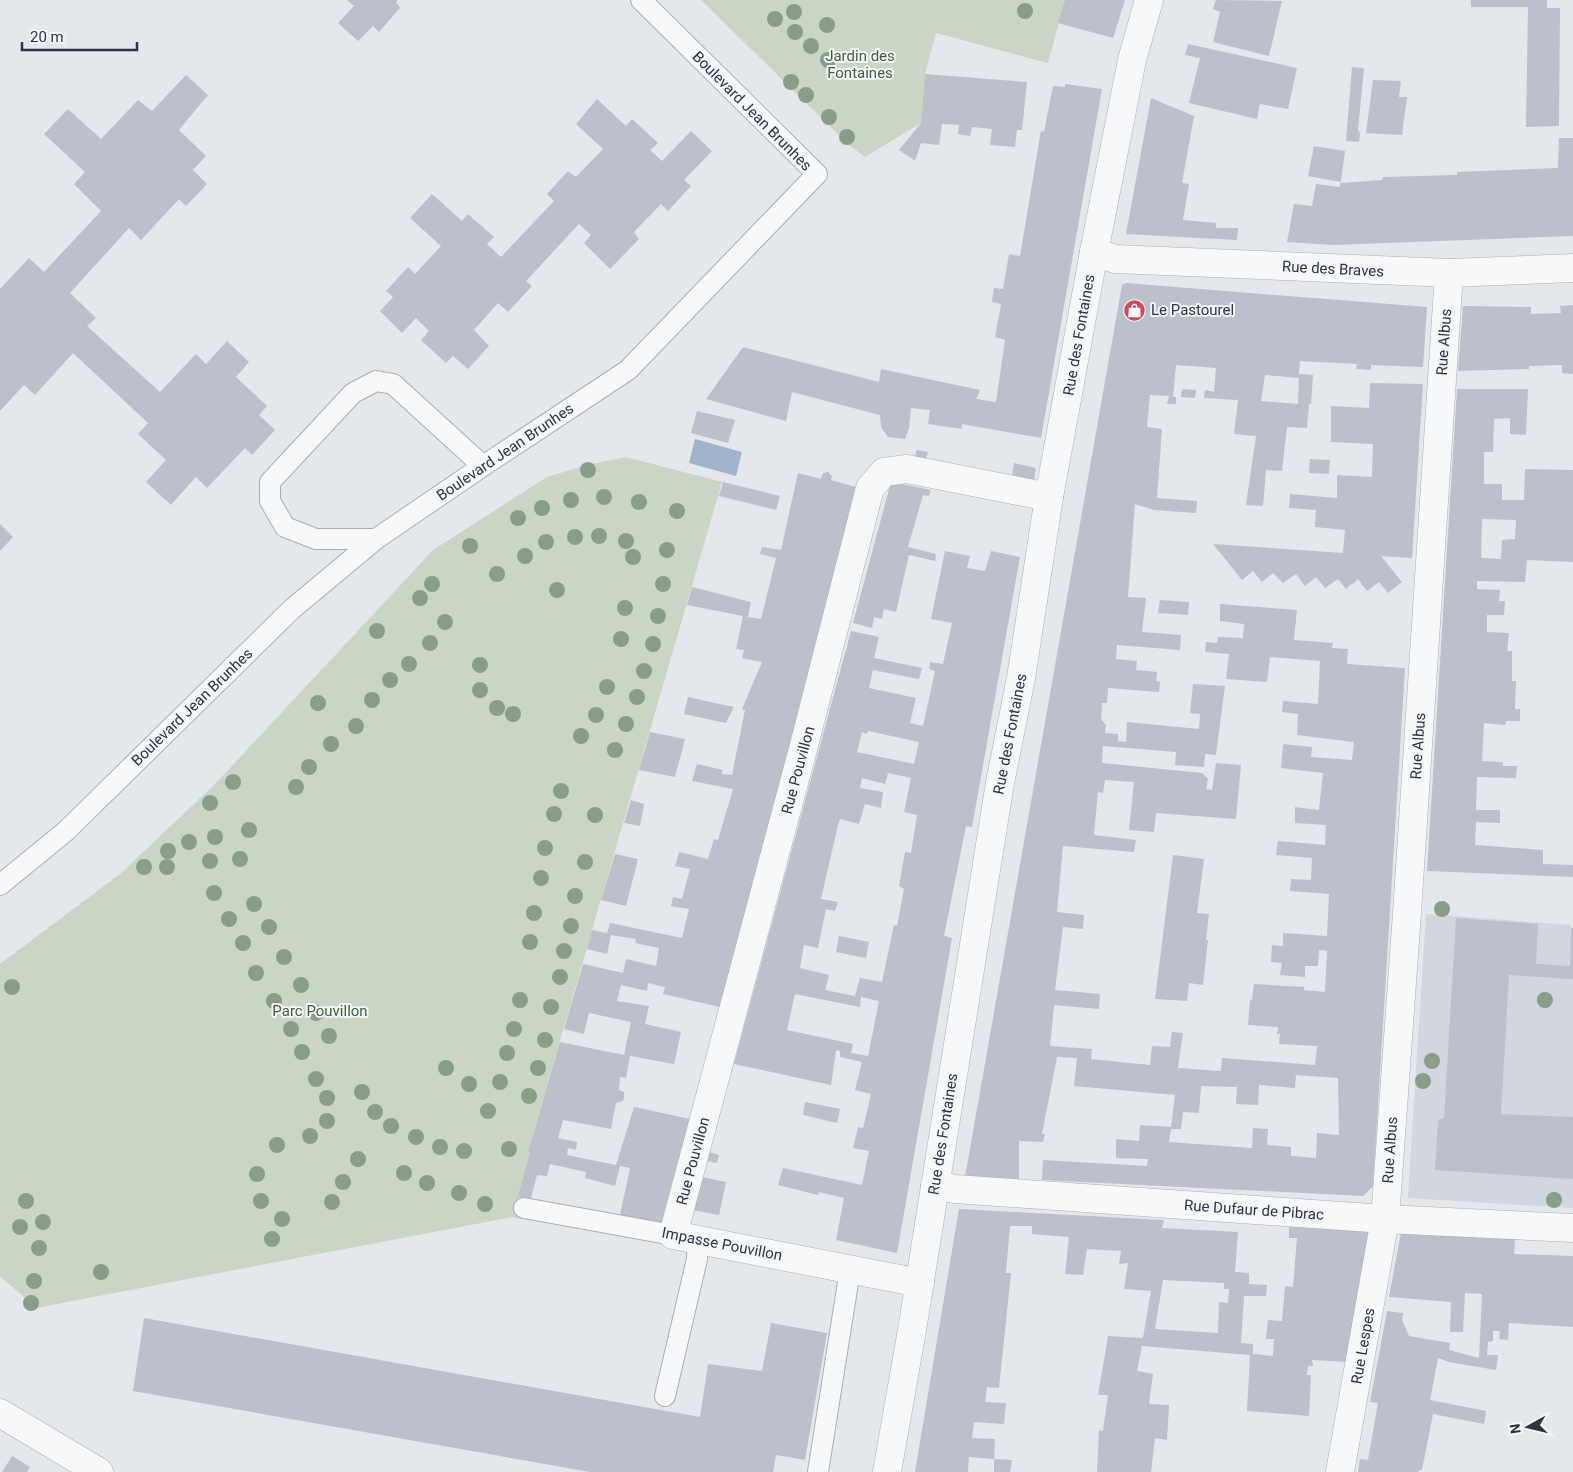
<svg xmlns="http://www.w3.org/2000/svg" width="1573" height="1472" font-family="Roboto,sans-serif">
	<style>
		.built { fill: #d2d6de }
		.green { fill: #c9d6c5 }
		.water { fill: #9fb4cc }
		.building { fill: #bbc0ca; fill-rule: evenodd }
		.lines { fill: none; stroke-linecap: round; stroke-linejoin: round }
		.lane-casing { stroke: #a9aeb7; stroke-width: 22 }
		.street-casing { stroke: #a9aeb7; stroke-width: 29 }
		.lane { stroke: #f7f8fa; stroke-width: 20 }
		.street { stroke: #f7f8fa; stroke-width: 28 }
		.tree { fill: #899d89 }
		.labels { text-anchor: middle; dominant-baseline: central; stroke-width: 4; stroke-linejoin: round; paint-order: stroke }
		.park-label { font-size: 15px; fill: #3f6138; stroke: #f4f6f9 }
		.street-label { font-size: 15px; fill: #2b3445; stroke: #f4f6f9 }
		.poi-label { font-size: 15px; fill: #2b3445; stroke: #f4f6f9; text-anchor: start }
	</style>
	<rect width="100%" height="100%" fill="#e4e7ec"/>
	<path class="built" d="M1426,914L1571,925L1570,965L1573,966V1208L1408,1198Z"/>
	<g class="green">
		<path d="M701,0H1065L1048,63L936,33L925,74L921,123L865,157L849,145Z"/>
		<path d="M626,457L722,482L528,1151L530,1153L523,1219L512,1217L36,1308L0,1276V964L120,874L215,784L433,550L547,477L587,465Z"/>
	</g>
	<path class="water" d="M695,439L742,452L736,476L689,463Z"/>
	<g class="building">
		<path d="M347,0H398L396,2L400,8L379,32L373,26L358,41L338,23L354,6Z"/>
		<path d="M1065,0H1125L1113,38L1058,23Z"/>
		<path d="M1216,0L1282,1L1269,56L1213,42L1220,12L1213,9Z"/>
		<path d="M1471,0H1547V8H1560L1559,126L1526,127L1528,7H1471Z"/>
		<path d="M1188,44L1297,68L1288,109L1260,104L1257,119L1189,103L1200,58L1185,55Z"/>
		<path d="M1352,67L1364,68L1358,130L1360,133L1359,142L1346,141Z"/>
		<path d="M925,74L1027,82L1022,130H1017L1015,147L990,145L992,129L972,127L970,136L958,134L959,125L942,124L939,145L921,143L915,161L899,150L921,123Z"/>
		<path d="M186,75L208,95L179,130L206,156L193,170L207,184L186,206L179,199L141,240L129,228L70,293L96,318L87,326L160,392L196,354L206,364L227,341L249,362L236,377L267,406L259,415L275,430L252,455L245,448L207,488L196,477L171,505L146,482L166,460L138,434L148,423L73,353L35,395L24,385L0,411V289L29,258L44,272L101,211L74,184L85,172L44,134L68,109L101,139L138,100L152,111Z"/>
		<path d="M1373,80L1401,81L1399,97H1407L1402,135L1366,133Z"/>
		<path d="M1065,84L1102,89L1041,438L962,424V429L928,424L930,410L911,408L909,428L905,439L888,437L881,427L880,415L792,392L786,421L706,399L743,347L879,382L881,369L980,390L976,399L996,402L1005,340L995,337L1001,304L992,302L994,288L1003,289L1009,254L1020,256L1038,148L1041,131L1044,132L1053,86L1065,87Z"/>
		<path d="M1151,98L1194,116L1182,183L1189,184L1183,220L1216,223V228H1238L1237,240L1126,234Z"/>
		<path d="M597,99L626,126L632,119L658,143L650,150L662,161L691,131L712,151L684,180L691,186L668,211L661,204L634,232L639,239L610,269L584,243L591,235L579,224L526,281L532,286L508,312L498,303L474,330L489,346L468,369L453,356L446,363L421,340L429,331L416,318L402,333L380,311L393,297L386,291L408,267L415,274L441,246L410,218L432,194L462,221L468,214L494,237L487,244L501,257L554,201L547,194L568,171L576,177L603,149L576,124Z"/>
		<path d="M1559,138H1573V236L1333,245L1287,242L1294,204L1312,206L1316,184L1340,187V183L1382,180L1383,177L1457,175V172L1558,168Z"/>
		<path d="M1314,146L1345,151L1341,182L1308,176Z"/>
		<path d="M1126,283L1427,307L1423,367L1371,365V370L1356,369L1357,364L1300,361L1299,374L1313,375L1311,404H1309L1307,428L1287,427L1282,471L1266,470L1263,506L1246,505L1256,436L1234,434L1238,400L1204,398L1205,390L1214,392L1216,368L1176,365L1173,397H1176V404H1167L1169,396L1150,395L1147,427L1162,429L1157,498L1197,501L1196,513L1154,510L1135,504L1128,597L1146,598L1142,632L1181,635L1180,650L1117,645L1116,659L1137,661L1136,670L1157,672L1156,681L1160,682L1159,692L1108,688L1107,703H1102L1101,719L1106,725L1105,733L1118,734V741L1126,742L1127,722L1199,729L1200,714L1190,713L1193,684L1225,686L1216,755L1205,754L1204,767L1175,765L1176,752L1103,746L1102,763L1202,773L1208,779L1206,789L1212,790L1216,763L1241,765L1236,819L1156,813L1154,832L1129,830L1134,782L1105,780L1103,793L1098,792L1094,835L1136,840L1134,852L1063,846L1057,912L1084,915L1083,929L1063,927L1055,990L1100,994L1099,1009L1054,1005L1050,1046L1092,1049L1091,1059L1150,1065L1152,1046L1170,1047L1172,1032L1183,1033L1178,1068L1221,1071L1222,1058L1315,1065L1317,1046L1279,1044L1280,1034H1277L1278,1027L1248,1025L1250,1000H1252L1254,984L1304,987V990L1325,992L1327,951L1319,950L1318,966H1305V977L1280,975L1282,963L1271,962L1272,945L1283,946V933L1327,936L1329,894L1290,891L1291,879L1311,880L1312,858L1276,855L1278,841L1325,845L1326,825L1295,823V807L1319,810L1323,773L1281,768L1283,744L1312,747L1311,757L1352,760L1354,742L1297,735L1298,714L1282,712L1283,701L1318,704L1320,661L1270,657L1267,682L1226,679L1229,654L1205,652L1206,642L1217,643L1218,637L1243,638L1244,624L1220,621V604L1297,610L1294,640L1333,643L1332,648L1348,649L1347,664L1405,668L1373,1186L1363,1196L1042,1180L1043,1160L1147,1166L1148,1159L1116,1158V1139L1139,1141L1140,1125L1171,1127L1175,1095L1074,1086L1077,1058L1057,1057L1042,1134H1045L1043,1142L1019,1141V1179L965,1177L1122,285ZM1265,375L1299,378L1298,404L1261,401ZM1296,1075L1338,1078L1339,1135L1317,1133L1316,1158L1291,1156V1147L1267,1145L1268,1129L1253,1128L1252,1148L1169,1142L1171,1129H1181L1183,1112L1199,1113L1201,1086L1237,1087L1236,1104L1258,1105L1259,1085L1295,1088Z"/>
		<path d="M1573,305V374L1562,373V365L1529,366V369L1458,371L1463,306L1531,307V314L1561,313L1560,306Z"/>
		<path d="M1370,383L1423,384L1412,558L1381,556L1402,582L1388,593L1379,582L1367,591L1358,579L1346,589L1338,579L1325,588L1316,577L1305,586L1296,574L1283,583L1273,573L1262,582L1253,571L1242,580L1213,544L1343,553L1345,530L1315,527L1316,510L1289,508L1290,494L1337,498V475L1372,477L1373,444L1331,442V406L1369,408Z"/>
		<path d="M1182,389L1196,390L1195,398L1181,397Z"/>
		<path d="M1457,389H1528L1526,435L1510,434V418L1494,419L1493,452H1484V484H1502V500H1524L1525,469L1573,470V562L1527,560L1525,582L1477,581V589L1500,590L1499,601H1505L1504,615H1487V632L1509,633L1507,651H1512V681H1516L1515,709H1520V721H1506L1505,725L1484,723L1482,761L1503,762V766H1517L1516,778L1477,777L1476,810H1500V823L1476,822L1475,845L1543,850V864L1573,865V877L1427,871ZM1482,519L1516,520L1515,539L1502,540L1501,559L1481,558Z"/>
		<path d="M697,411L735,420L728,443L691,433Z"/>
		<path d="M917,450L928,452L926,459L915,456Z"/>
		<path d="M1310,459L1330,460L1329,474L1309,473Z"/>
		<path d="M1014,463L1036,468L1034,480L1012,476Z"/>
		<path d="M828,472L832,476L831,480L859,488L720,1007L663,994L665,987L648,983L647,991L621,985L617,1001L649,1006L645,1024L681,1032L674,1064L630,1056L626,1078L620,1077L619,1090L624,1092V1098L623,1101L616,1103L611,1129L563,1120L558,1138L577,1142L576,1150L568,1148L567,1155L616,1165L634,1107L690,1119L661,1224L620,1215L630,1168L620,1166L615,1186L585,1178L586,1172L550,1164L547,1176L537,1175L531,1198L518,1196L530,1153L528,1151L529,1148L560,1042L624,1055L631,1022L589,1013L584,1034L564,1029L583,964L623,973L626,959L656,966L659,948L635,943L636,939L611,935L607,954L587,949L592,930L607,933L610,923L682,938L689,909L671,906L673,897L682,899L690,869L675,866L679,852L708,859L714,839L718,840L733,789L692,781L697,764L723,770L721,774L732,775L745,710L742,709L762,662L742,658L744,650L736,649L743,616L687,605L692,587L751,602L748,617L761,619L776,558L760,554L762,547L781,550L798,473L821,479L823,473Z"/>
		<path d="M723,482L780,496L776,510L719,496Z"/>
		<path d="M891,482L931,490L929,496L923,495L908,547L936,554L935,561L909,555L896,612L884,609L882,619L874,617L872,628L853,623Z"/>
		<path d="M0,524L13,537L0,551Z"/>
		<path d="M945,551L970,556L967,568L985,571L991,551L1020,557L972,827L966,826L944,936L952,938L897,1253L836,1240L844,1198L819,1192L818,1195L778,1185L783,1168L862,1185L869,1151L853,1148L858,1127L863,1128L871,1094L855,1090L862,1062L840,1057V1051L836,1050L831,1085L734,1064L851,631L879,637L874,658L922,668L919,679L873,670L869,688L916,698L910,723L923,726L935,671L929,669L930,662L943,664L952,623L931,619ZM868,731L919,742L914,764L857,752L862,732L867,734ZM888,773L911,778L904,812L917,815L911,853L905,852L899,886L904,889L897,926L894,925L882,982L860,978L855,996L825,990L829,975L800,968L804,945L818,948L826,909L835,911L838,902L821,899L838,825L840,819L859,824L865,804L881,808L883,792L860,788L862,778L885,784ZM795,994L860,1007L861,997L879,1001L868,1056L851,1053L853,1044L787,1030Z"/>
		<path d="M1160,600L1189,602L1188,615L1158,613Z"/>
		<path d="M688,697L715,703L734,707L726,723L684,714Z"/>
		<path d="M650,732L685,739L675,777L639,770Z"/>
		<path d="M631,800L644,804L640,826L624,823Z"/>
		<path d="M615,854L638,859L626,906L601,900Z"/>
		<path d="M1173,855L1204,859L1197,913L1209,914L1206,940H1208L1203,985L1189,983L1187,1001L1155,999Z"/>
		<path d="M1456,918L1538,924L1536,964L1570,966L1571,928H1573V979L1509,975L1501,1114L1573,1117V1179L1435,1170L1438,1120L1444,1118Z"/>
		<path d="M839,936L869,942L866,958L836,952Z"/>
		<path d="M805,1102L840,1109L837,1123L803,1115Z"/>
		<path d="M709,1152L719,1155L717,1163L707,1161Z"/>
		<path d="M702,1177L726,1182L719,1215L693,1210Z"/>
		<path d="M959,1209L1164,1220L1162,1228L1238,1232L1235,1272L1249,1273V1284L1267,1285L1266,1296H1244L1241,1343L1253,1344V1354L1273,1356L1274,1339H1266L1268,1320L1282,1321L1285,1286L1293,1287L1297,1238H1289V1227L1369,1231L1346,1362L1312,1360L1313,1366H1308L1307,1375H1311L1309,1416L1247,1411L1250,1355L1142,1346L1137,1371L1153,1374L1149,1404L1169,1405L1167,1440L1155,1438L1151,1472H1097L1099,1430L1103,1431L1108,1395H1098L1108,1336L1143,1338L1151,1291L1124,1289L1128,1263L1119,1264L1121,1251L1087,1249L1083,1275L1065,1274L1069,1237L1032,1234V1226H1010L1006,1273H1011L999,1388L987,1387L985,1402L1006,1403L1004,1424L974,1422L972,1438L995,1439L994,1459L969,1457L968,1472H915ZM1163,1280L1224,1283V1289H1229L1228,1303L1219,1302L1218,1333L1155,1329Z"/>
		<path d="M1401,1233L1515,1239L1514,1254L1573,1256V1327L1509,1323L1508,1340L1499,1339L1500,1331H1493V1341L1488,1342L1487,1355H1498L1496,1370L1449,1362L1438,1358L1430,1400L1486,1411L1484,1424L1433,1414L1422,1470H1419L1418,1472H1358L1360,1459L1368,1460L1378,1403L1370,1402L1387,1311L1403,1313L1402,1320L1409,1336L1450,1343L1449,1350L1479,1358L1482,1294L1465,1293L1463,1332H1450L1451,1302L1389,1297Z"/>
		<path d="M144,1318L700,1417L708,1364L762,1371L771,1323L827,1333L805,1460L776,1455L773,1472H590L133,1391Z"/>
		<path d="M12,1456L30,1467L27,1472H2Z"/>
		<path d="M994,1459L1012,1460L1010,1472H994Z"/>
	</g>
	<g class="lines">
		<defs>
			<g id="lane">
				<path d="M376,539H316L285,527L270,501V482L353,393L376,381L393,384L483,466"/>
				<path d="M0,885L66,831L292,609L376,539L483,466L628,370L817,174L641,0"/>
				<path d="M524,1208L673,1235"/>
				<path d="M665,1396L697,1259L698,1240"/>
				<path d="M818,1472L850,1270"/>
			</g>
			<g id="street">
				<path d="M1094,252L1115,259L1449,273L1573,268"/>
				<path d="M935,1185L955,1189L1385,1219L1573,1228"/>
				<path d="M920,1283L673,1235L803,749L870,488L884,472L907,469L1049,497"/>
				<path d="M0,1413L99,1472"/>
				<path d="M887,1472L912,1330L1000,783L1021,678L1049,497L1094,252L1132,60L1149,0"/>
				<path d="M1340,1472L1385,1219L1407,913L1449,273"/>
			</g>
		</defs>
		<use href="#lane" class="lane-casing"/>
		<use href="#street" class="street-casing"/>
		<use href="#lane" class="lane"/>
		<use href="#street" class="street"/>
	</g>
	<g class="tree">
		<circle cx="1025" cy="11" r="8"/>
		<circle cx="794" cy="12" r="8"/>
		<circle cx="775" cy="19" r="8"/>
		<circle cx="827" cy="25" r="8"/>
		<circle cx="795" cy="32" r="8"/>
		<circle cx="811" cy="46" r="8"/>
		<circle cx="828" cy="60" r="8"/>
		<circle cx="791" cy="82" r="8"/>
		<circle cx="806" cy="95" r="8"/>
		<circle cx="829" cy="117" r="8"/>
		<circle cx="847" cy="137" r="8"/>
		<circle cx="588" cy="470" r="8"/>
		<circle cx="604" cy="497" r="8"/>
		<circle cx="571" cy="500" r="8"/>
		<circle cx="639" cy="502" r="8"/>
		<circle cx="542" cy="508" r="8"/>
		<circle cx="677" cy="511" r="8"/>
		<circle cx="518" cy="518" r="8"/>
		<circle cx="599" cy="536" r="8"/>
		<circle cx="575" cy="537" r="8"/>
		<circle cx="626" cy="541" r="8"/>
		<circle cx="546" cy="542" r="8"/>
		<circle cx="470" cy="546" r="8"/>
		<circle cx="667" cy="550" r="8"/>
		<circle cx="525" cy="556" r="8"/>
		<circle cx="633" cy="557" r="8"/>
		<circle cx="497" cy="574" r="8"/>
		<circle cx="432" cy="584" r="8"/>
		<circle cx="663" cy="584" r="8"/>
		<circle cx="557" cy="590" r="8"/>
		<circle cx="420" cy="598" r="8"/>
		<circle cx="625" cy="608" r="8"/>
		<circle cx="658" cy="616" r="8"/>
		<circle cx="445" cy="622" r="8"/>
		<circle cx="377" cy="631" r="8"/>
		<circle cx="621" cy="639" r="8"/>
		<circle cx="430" cy="643" r="8"/>
		<circle cx="653" cy="644" r="8"/>
		<circle cx="409" cy="664" r="8"/>
		<circle cx="480" cy="665" r="8"/>
		<circle cx="644" cy="671" r="8"/>
		<circle cx="390" cy="680" r="8"/>
		<circle cx="607" cy="687" r="8"/>
		<circle cx="480" cy="690" r="8"/>
		<circle cx="637" cy="697" r="8"/>
		<circle cx="372" cy="700" r="8"/>
		<circle cx="318" cy="703" r="8"/>
		<circle cx="497" cy="708" r="8"/>
		<circle cx="513" cy="714" r="8"/>
		<circle cx="596" cy="715" r="8"/>
		<circle cx="626" cy="724" r="8"/>
		<circle cx="356" cy="726" r="8"/>
		<circle cx="581" cy="736" r="8"/>
		<circle cx="331" cy="744" r="8"/>
		<circle cx="615" cy="750" r="8"/>
		<circle cx="309" cy="767" r="8"/>
		<circle cx="233" cy="782" r="8"/>
		<circle cx="296" cy="787" r="8"/>
		<circle cx="561" cy="791" r="8"/>
		<circle cx="210" cy="803" r="8"/>
		<circle cx="554" cy="814" r="8"/>
		<circle cx="595" cy="815" r="8"/>
		<circle cx="249" cy="830" r="8"/>
		<circle cx="215" cy="837" r="8"/>
		<circle cx="189" cy="842" r="8"/>
		<circle cx="545" cy="848" r="8"/>
		<circle cx="168" cy="851" r="8"/>
		<circle cx="240" cy="859" r="8"/>
		<circle cx="210" cy="861" r="8"/>
		<circle cx="585" cy="862" r="8"/>
		<circle cx="144" cy="867" r="8"/>
		<circle cx="167" cy="867" r="8"/>
		<circle cx="541" cy="878" r="8"/>
		<circle cx="214" cy="893" r="8"/>
		<circle cx="575" cy="896" r="8"/>
		<circle cx="254" cy="904" r="8"/>
		<circle cx="1442" cy="909" r="8"/>
		<circle cx="534" cy="913" r="8"/>
		<circle cx="229" cy="919" r="8"/>
		<circle cx="571" cy="926" r="8"/>
		<circle cx="269" cy="927" r="8"/>
		<circle cx="530" cy="942" r="8"/>
		<circle cx="243" cy="943" r="8"/>
		<circle cx="564" cy="951" r="8"/>
		<circle cx="284" cy="957" r="8"/>
		<circle cx="256" cy="973" r="8"/>
		<circle cx="560" cy="977" r="8"/>
		<circle cx="301" cy="985" r="8"/>
		<circle cx="12" cy="987" r="8"/>
		<circle cx="520" cy="1000" r="8"/>
		<circle cx="1545" cy="1000" r="8"/>
		<circle cx="274" cy="1001" r="8"/>
		<circle cx="551" cy="1007" r="8"/>
		<circle cx="316" cy="1013" r="8"/>
		<circle cx="291" cy="1029" r="8"/>
		<circle cx="514" cy="1029" r="8"/>
		<circle cx="329" cy="1036" r="8"/>
		<circle cx="545" cy="1040" r="8"/>
		<circle cx="302" cy="1052" r="8"/>
		<circle cx="507" cy="1053" r="8"/>
		<circle cx="1432" cy="1061" r="8"/>
		<circle cx="446" cy="1068" r="8"/>
		<circle cx="538" cy="1068" r="8"/>
		<circle cx="316" cy="1079" r="8"/>
		<circle cx="1423" cy="1081" r="8"/>
		<circle cx="500" cy="1082" r="8"/>
		<circle cx="469" cy="1084" r="8"/>
		<circle cx="362" cy="1092" r="8"/>
		<circle cx="529" cy="1096" r="8"/>
		<circle cx="327" cy="1098" r="8"/>
		<circle cx="488" cy="1111" r="8"/>
		<circle cx="375" cy="1112" r="8"/>
		<circle cx="327" cy="1121" r="8"/>
		<circle cx="391" cy="1126" r="8"/>
		<circle cx="310" cy="1136" r="8"/>
		<circle cx="416" cy="1137" r="8"/>
		<circle cx="277" cy="1145" r="8"/>
		<circle cx="440" cy="1147" r="8"/>
		<circle cx="509" cy="1149" r="8"/>
		<circle cx="464" cy="1151" r="8"/>
		<circle cx="358" cy="1159" r="8"/>
		<circle cx="404" cy="1173" r="8"/>
		<circle cx="257" cy="1174" r="8"/>
		<circle cx="343" cy="1182" r="8"/>
		<circle cx="427" cy="1183" r="8"/>
		<circle cx="459" cy="1193" r="8"/>
		<circle cx="1554" cy="1200" r="8"/>
		<circle cx="26" cy="1201" r="8"/>
		<circle cx="261" cy="1201" r="8"/>
		<circle cx="332" cy="1202" r="8"/>
		<circle cx="485" cy="1204" r="8"/>
		<circle cx="282" cy="1219" r="8"/>
		<circle cx="43" cy="1222" r="8"/>
		<circle cx="20" cy="1227" r="8"/>
		<circle cx="272" cy="1239" r="8"/>
		<circle cx="39" cy="1248" r="8"/>
		<circle cx="101" cy="1272" r="8"/>
		<circle cx="34" cy="1281" r="8"/>
		<circle cx="31" cy="1303" r="8"/>
	</g>
	<defs>
		<symbol id="shop-disc" viewBox="-11 -11 22 22"><circle r="9.5" fill="#d1495b" stroke="#f4f6f9"/><path d="M-5-2.5h2.3a2.7 3.5 0 0 1 5.4 0H5L5.5 6h-11ZM-1.5-2.5h3a1.5 2.3 0 0 0-3 0Z" fill="#fff"/></symbol>
	</defs>
	<g fill-rule="evenodd">
		<use href="#shop-disc" x="1122" y="298" width="25" height="25"/>
	</g>
	<g class="labels">
		<g class="park-label">
			<text x="860" y="56">Jardin des<tspan x="860" dy="17">Fontaines</tspan></text>
			<text x="320" y="1011">Parc Pouvillon</text>
		</g>
		<g class="street-label">
			<text transform="translate(752 111) rotate(45)">Boulevard Jean Brunhes</text>
			<text transform="translate(1333 269) rotate(3)">Rue des Braves</text>
			<text transform="translate(1079 335) rotate(-80)">Rue des Fontaines</text>
			<text transform="translate(1444 342) rotate(-86)">Rue Albus</text>
			<text transform="translate(505 452) rotate(-34)">Boulevard Jean Brunhes</text>
			<text transform="translate(192 707) rotate(-44)">Boulevard Jean Brunhes</text>
			<text transform="translate(1010 734) rotate(-79)">Rue des Fontaines</text>
			<text transform="translate(1418 746) rotate(-86)">Rue Albus</text>
			<text transform="translate(798 770) rotate(-75)">Rue Pouvillon</text>
			<text transform="translate(943 1134) rotate(-81)">Rue des Fontaines</text>
			<text transform="translate(1390 1150) rotate(-86)">Rue Albus</text>
			<text transform="translate(693 1161) rotate(-75)">Rue Pouvillon</text>
			<text transform="translate(1254 1210) rotate(4)">Rue Dufaur de Pibrac</text>
			<text transform="translate(722 1244) rotate(11)">Impasse Pouvillon</text>
			<text transform="translate(1363 1346) rotate(-80)">Rue Lespes</text>
		</g>
		<g class="poi-label">
			<text x="1151" y="310">Le Pastourel</text>
		</g>
	</g>
	<g transform="translate(1528 1427) rotate(262)" stroke="#f4f6f9" stroke-width="4" paint-order="stroke">
	<path d="M0-4L9 19L0 12L-9 19Z" fill="#2b3445"/>
	<text y="-8" font-size="14" font-weight="bold" text-anchor="middle" fill="#2b3445">N</text>
	</g>
	<path d="M22 42v8h115v-8" fill="none" stroke="#2b3445" stroke-width="2.5"/>
	<text x="30" y="42" font-size="15" fill="#2b3445" stroke="#f4f6f9" stroke-width="4" paint-order="stroke">20 m</text>
</svg>
